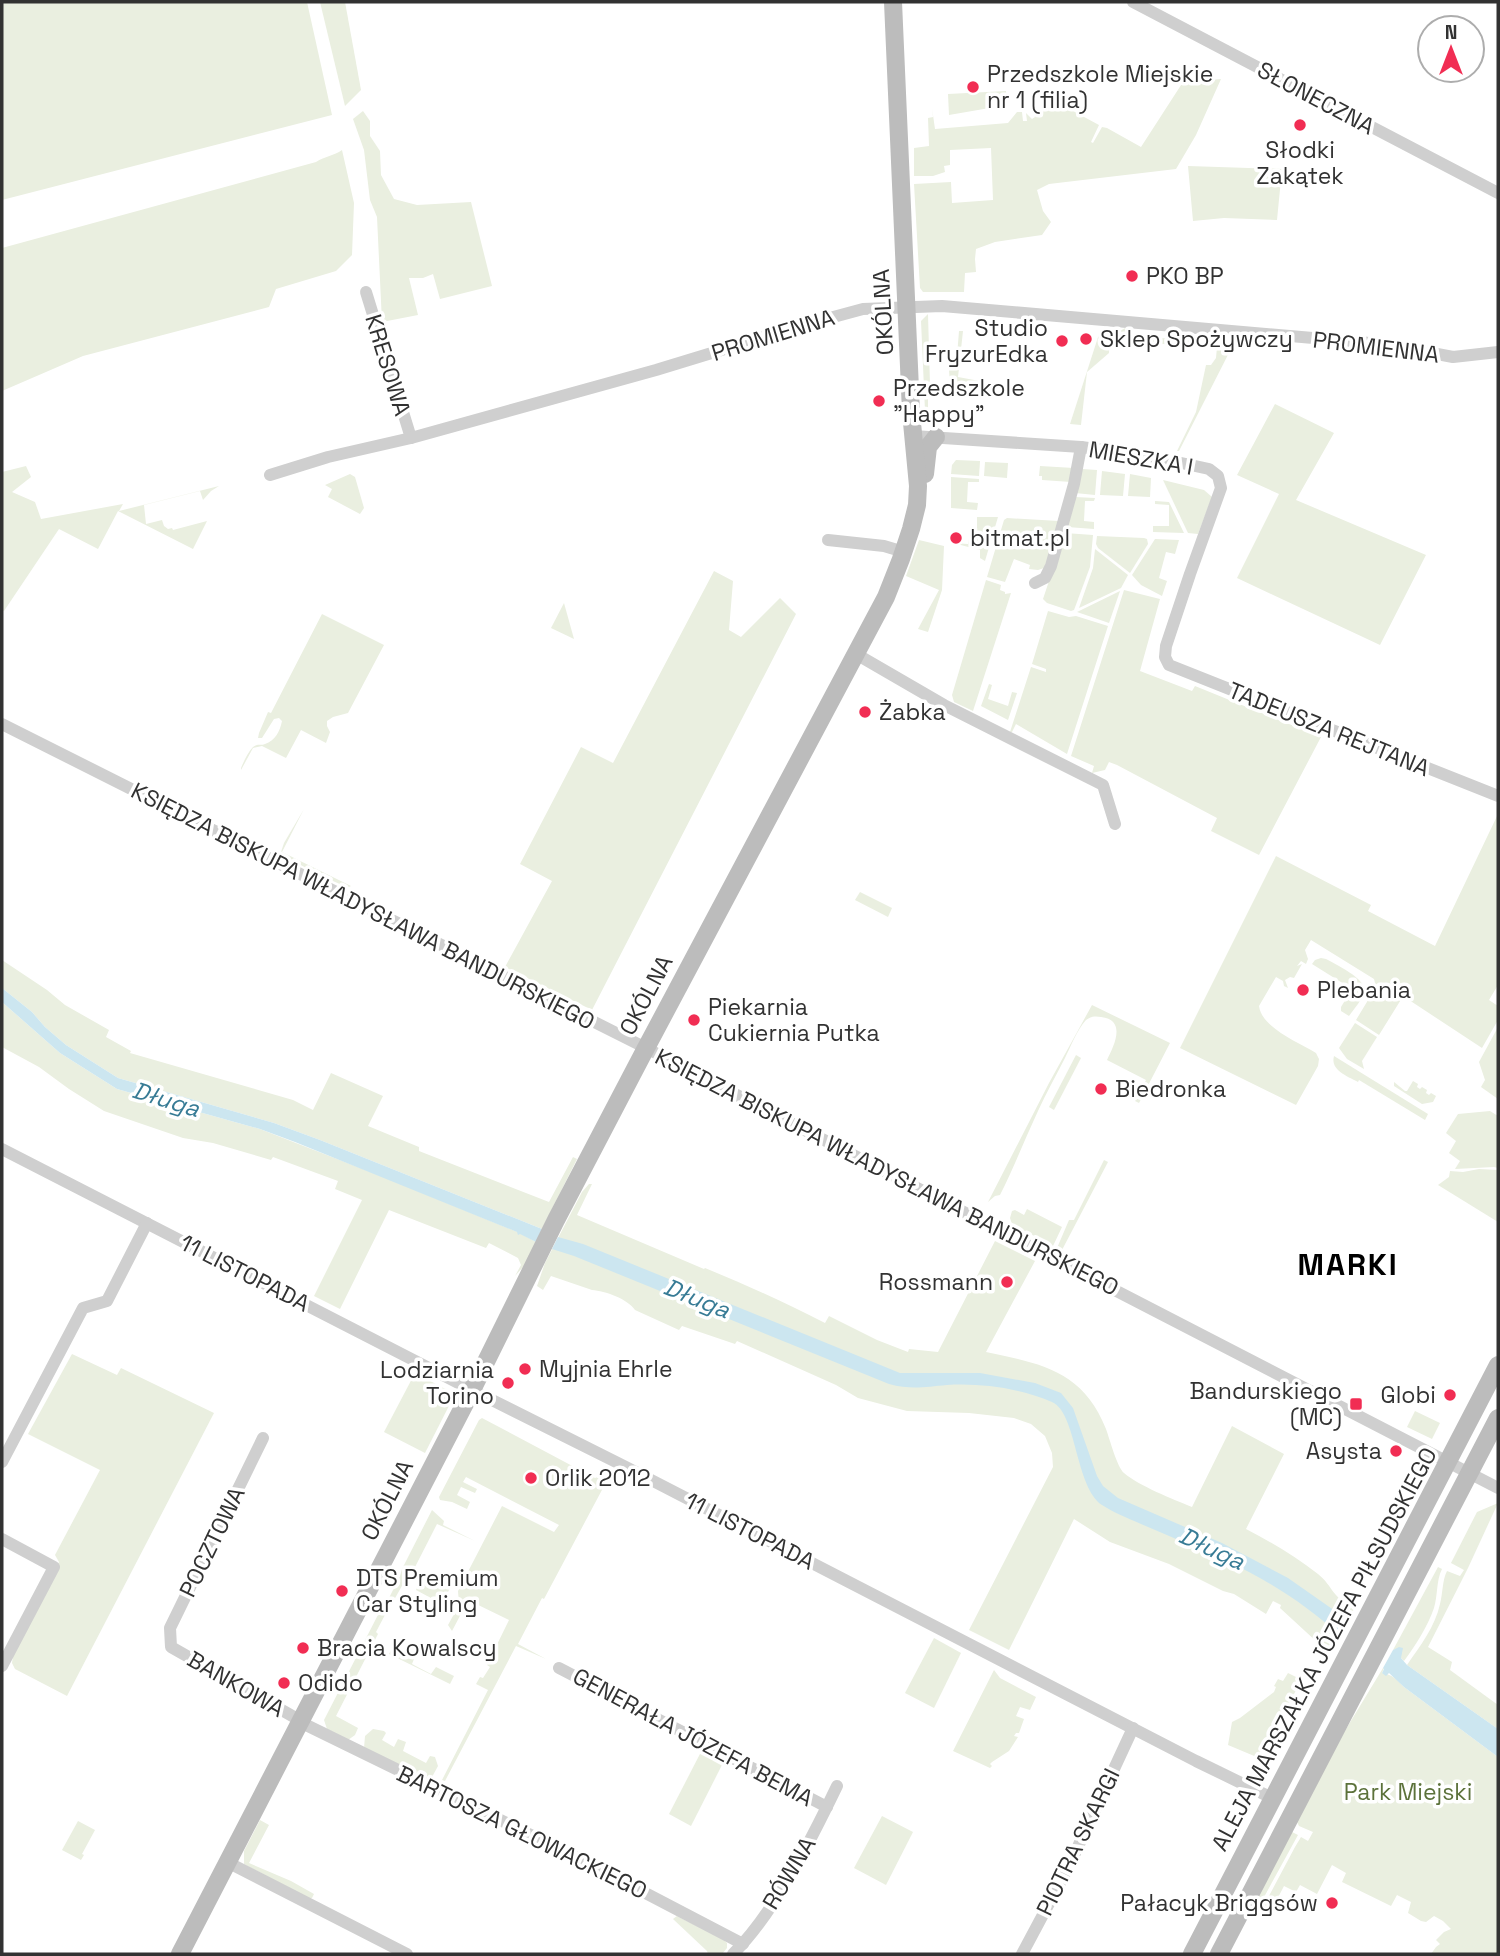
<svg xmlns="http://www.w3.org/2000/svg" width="1500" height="1956" font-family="'Space Grotesk',sans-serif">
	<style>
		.green { fill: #eaefe0 }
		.water { fill: #cce6f0 }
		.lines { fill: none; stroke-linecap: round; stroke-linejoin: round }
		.street { stroke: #cfcfcf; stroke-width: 12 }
		.secondary { stroke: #bcbcbc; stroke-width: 18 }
		.poi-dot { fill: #f12d53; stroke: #fff; stroke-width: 2.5 }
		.labels { text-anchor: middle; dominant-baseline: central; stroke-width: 7; stroke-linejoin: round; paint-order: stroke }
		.poi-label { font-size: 23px; fill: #323232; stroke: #fff; text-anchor: start }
		.street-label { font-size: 23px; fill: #323232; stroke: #fff }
		.park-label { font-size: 23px; fill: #5c723b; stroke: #fff }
		.water-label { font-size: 24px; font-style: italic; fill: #377b95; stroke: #fff }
		.district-label { font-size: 30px; font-weight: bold; letter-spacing: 2px; fill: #000; stroke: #fff }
	</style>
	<rect width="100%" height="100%" fill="#fff"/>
	<g class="green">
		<path d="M2,2H307L332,115L2,200Z"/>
		<path d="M320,2H345L361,90L345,106Z"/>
		<path d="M1221,79L1196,135L1176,169L1049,184L1037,190L1043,211L1051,222L1042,235L995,242L976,249L975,259L976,272L965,273L964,292H923L920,288L914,184L951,182L952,203L993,200L991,148L950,150V165L944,166L945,172L933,176H914V148L929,146L928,118L933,117L932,108L935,129L1008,123L1017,112H1022L1023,121H1027L1026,113L1032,119L1035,117L1030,106L1037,111L1060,104L1099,125L1091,142L1093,143L1102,127L1107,128L1141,147L1183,82Z"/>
		<path d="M1006,91L1007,105L949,115L948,94Z"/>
		<path d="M363,111L370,121V136L380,151L381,175L394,199L417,205L471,202L492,286L440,299L433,274L423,278H409L418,315L382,322L377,217L370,200L364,150L353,119Z"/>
		<path d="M342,150L354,203L352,255L336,271L276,289L269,307L83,356L2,391V248L316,162C325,156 334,156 342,150Z"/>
		<path d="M1188,166L1282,169L1277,220L1224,218L1193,221Z"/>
		<path d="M928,314L930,385L950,384L948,356H957L959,331H963L958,377L985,382L960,389L928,386V411H925L921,321Z"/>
		<path d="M1127,327V335L1196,341L1197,346L1130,342L1129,350C1119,348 1117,339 1120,331Z"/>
		<path d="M1100,331L1110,332L1109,353L1087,372L1081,425L1070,424Z"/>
		<path d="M1218,336L1260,339L1261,343L1235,341L1179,451H1177L1196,412L1206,365H1211L1216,358Z"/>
		<path d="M1275,404L1334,433L1296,500L1426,555L1380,645L1237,578L1279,494L1237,475Z"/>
		<path d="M956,460L980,461L979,476L951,474L952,465Z"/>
		<path d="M985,462L1008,463L1007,478L984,476Z"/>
		<path d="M26,466L31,477L12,492L35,502L41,519L123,504L119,511L219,486L211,491L203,500L200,491L144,505L146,524L162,520L164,526L168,529L172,528L173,530L207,521L193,549L118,511L98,549L59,529L4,611L2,610V472Z"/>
		<path d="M1040,466L1074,468L1071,482L1042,480V476H1039Z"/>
		<path d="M1082,469L1097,470L1095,495L1075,493Z"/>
		<path d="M1102,471L1125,474L1123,496L1100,495Z"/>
		<path d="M350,474L355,477L364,508L360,514L328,497L332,489L325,485Z"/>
		<path d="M1130,474L1151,478L1150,497L1128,496Z"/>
		<path d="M951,477L979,479V482H968L967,502L978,503L977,510L951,508Z"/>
		<path d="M1163,480L1204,490L1212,497L1198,534L1188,533Z"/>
		<path d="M1075,497L1095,498L1094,501H1085L1084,521L1094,522V529L1067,527Z"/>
		<path d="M1155,501L1169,502L1184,533L1153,532V526H1169V505L1155,504Z"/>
		<path d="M977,517H998L985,561L980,558V550L953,543L968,544L970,534L977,533Z"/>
		<path d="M1007,518L1059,521L1057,537L1044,568L1038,570L1029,569L1030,565L1014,559L1005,582L987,577L1004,520Z"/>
		<path d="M1065,533L1093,535L1090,567L1074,610L1071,611L1047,603L1043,599Z"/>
		<path d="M1097,536L1144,538L1147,539L1148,544L1130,573L1098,548L1096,544Z"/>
		<path d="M1155,539L1179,540L1175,554L1166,552L1159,578L1167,581L1162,596L1141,585L1132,575Z"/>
		<path d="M919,540L944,546L942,590L928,632L918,629L939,590L906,576Z"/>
		<path d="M1095,549L1128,575L1121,588L1079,608L1093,568Z"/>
		<path d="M714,571L733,581L729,630L741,637L780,598L796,614L592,1010L505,967L552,881L520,864L581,747L613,763Z"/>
		<path d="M986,580L1001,585L1000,590L1005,592V594L1011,593L973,711L954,702L952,695Z"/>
		<path d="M1124,590L1160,599L1140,671L1192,691L1195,686L1321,737L1259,855L1211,831L1217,818L1117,765L1109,762L1105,770L1092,773L1094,766L1071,756Z"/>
		<path d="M1120,591L1109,623L1077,612Z"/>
		<path d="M564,603L574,639L551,628Z"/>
		<path d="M1048,611L1069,617L1076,616L1108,626L1067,754L1016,724L1012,732H1010L1031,667L1046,672V669L1032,664Z"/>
		<path d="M322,614L384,645L348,713L333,717L327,721V726L330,732L326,743L301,730L286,758L262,746L253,748L241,770V768C244,761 248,752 253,747C259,743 259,746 265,744C275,741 280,731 282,721L279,718L274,719L262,738H258L259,733L268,712L271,713Z"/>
		<path d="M989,684L992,685L988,699L1008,706L1012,692L1017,693L1008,720L981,706Z"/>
		<path d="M304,809L282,852L351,886L349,887C338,885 288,860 281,852L284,843Z"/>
		<path d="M1498,814V985L1489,1000L1498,1006V1020L1482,1048L1406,998H1402L1379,1035L1356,1020L1376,987L1374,979L1311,940L1305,950L1308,959L1306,964L1301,961L1297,966L1302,964L1294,978L1290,977L1285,980L1288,988L1284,986L1283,981L1276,977L1259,1006C1262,1028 1298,1042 1316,1053L1319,1059L1318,1066L1296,1105L1180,1048L1276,856L1371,905L1368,911L1435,946Z"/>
		<path d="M860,892L892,908L888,917L855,900Z"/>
		<path d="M1321,958L1326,959C1335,964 1367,979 1364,991C1363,999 1354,1009 1349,1016L1341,1011V1007L1352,989L1312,964L1315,960Z"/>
		<path d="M2,960L47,990L65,1005L109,1030L106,1037L131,1051L130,1053L293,1100L313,1110L331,1073L383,1096L368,1126L419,1147V1151L549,1202L573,1157L577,1159L542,1229L320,1140L274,1123L118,1078L66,1045L45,1027L32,1012L2,988Z"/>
		<path d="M2,1002L60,1053L117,1089L260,1129L386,1178L520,1233L536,1242L524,1266L515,1276L521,1265L518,1258L489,1243L486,1248L389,1210L340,1309L314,1296L362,1200L335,1189L338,1181L273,1157L271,1160L213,1143L183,1138L104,1111L69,1089L39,1067L2,1047Z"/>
		<path d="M1092,1005L1170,1043L1139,1103L1135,1101L1146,1080L1107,1060C1114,1046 1127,1020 1101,1017C1096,1016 1091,1016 1086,1020C1077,1030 1071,1046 1065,1058C1056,1076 1046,1093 1038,1111C1025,1139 1014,1167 1000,1195L995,1196L988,1202L1049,1083Z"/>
		<path d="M1355,1023L1377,1037L1362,1061L1364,1069L1347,1059L1339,1048Z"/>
		<path d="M1498,1027V1099L1481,1087L1485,1080L1479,1062Z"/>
		<path d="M1076,1055L1081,1058L1054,1110L1049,1107Z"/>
		<path d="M1334,1056L1428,1114L1425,1120L1359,1080L1358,1082C1347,1076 1330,1070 1334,1056Z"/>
		<path d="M1413,1081L1418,1084L1417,1087L1420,1089L1422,1087L1427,1090L1426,1093L1429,1095L1431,1093L1436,1096L1433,1102L1422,1104L1394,1086V1082L1405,1091H1407Z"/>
		<path d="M1490,1111L1498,1116V1168L1494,1167L1455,1169L1460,1161L1449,1153L1456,1141L1446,1133L1458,1114Z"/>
		<path d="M1104,1160L1108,1162L1062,1250L1057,1248L1069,1220H1074Z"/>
		<path d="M1479,1169L1498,1170V1222L1438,1185L1449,1177L1450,1171L1463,1172Z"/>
		<path d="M589,1184H592L577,1215L704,1269L705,1268C746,1285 785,1302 825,1323L829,1316L877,1340L908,1352L909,1349L938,1352L995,1241L1035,1261L986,1352C1042,1364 1083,1371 1106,1429C1110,1440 1117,1467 1124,1473C1139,1486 1173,1499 1192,1507L1232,1426L1284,1454L1246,1529C1271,1542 1295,1556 1318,1574C1334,1587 1331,1598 1355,1607L1332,1651H1319L1318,1643L1280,1608L1281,1605L1273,1601L1266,1614L1234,1594L1223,1591L1169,1564L1110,1542L1074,1519L1009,1650L969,1630L1053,1467L1052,1453L1045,1436L1031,1424L1014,1418L969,1413L907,1411L858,1398L836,1385L737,1341L735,1344L682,1326L679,1330L635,1310C628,1299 605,1291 592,1290L551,1276L543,1290L537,1286L545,1263L582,1192Z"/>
		<path d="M1027,1209L1062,1227L1053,1246L1012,1224L1010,1218L1012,1211L1015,1210L1024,1215Z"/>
		<path d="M72,1354L117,1375L121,1368L214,1413L67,1696L15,1669L12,1663L14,1649L59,1562L55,1555L100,1470L28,1434Z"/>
		<path d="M415,1373L455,1394L425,1453L384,1432Z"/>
		<path d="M1415,1411L1440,1423L1432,1439L1407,1427Z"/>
		<path d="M482,1418L595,1478L601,1476L604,1470L607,1468L614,1471L603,1488L544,1599L542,1598L518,1644L546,1659L516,1646L445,1781L442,1780L488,1690L476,1684L480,1677L483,1678L490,1667L487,1665L509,1620L470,1601L464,1613L462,1612L452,1631L448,1625L459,1605L458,1591L502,1506L554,1532L559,1525L466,1477L463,1482L477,1489L475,1493L461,1487L457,1495L470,1502L467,1509L452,1502L440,1500L439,1497L479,1420Z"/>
		<path d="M1498,1503L1468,1568L1428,1647L1452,1662L1450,1670L1498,1705V1729L1407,1665C1420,1646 1435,1627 1440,1604C1443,1593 1442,1581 1447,1571L1460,1576L1464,1570L1451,1563L1477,1512Z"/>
		<path d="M432,1510L444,1521L443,1525L475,1541L437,1524L414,1569L416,1570L407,1586L403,1584L394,1600L389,1598L400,1576L402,1569Z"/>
		<path d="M1438,1567L1442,1569C1436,1581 1438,1595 1434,1608C1428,1626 1415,1646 1404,1661L1401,1658V1652L1397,1649L1393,1650Z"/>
		<path d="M423,1574L450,1588L442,1604L416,1590Z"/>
		<path d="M386,1604L391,1606L389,1612L387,1611L376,1632L378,1634L336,1716L358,1728L355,1735L348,1740L327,1729L324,1720L381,1609L383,1608Z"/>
		<path d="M934,1638L961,1653L934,1708L905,1693Z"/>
		<path d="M393,1647L413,1657L414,1659L412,1664L431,1674L436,1667L454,1676L450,1684L389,1654Z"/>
		<path d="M1383,1668H1384L1382,1673C1392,1674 1397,1680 1404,1687L1498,1757V1954H1431L1436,1947L1440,1944L1436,1940L1444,1932L1451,1929L1443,1921L1434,1916L1426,1922L1421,1921L1408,1913L1411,1902L1397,1895L1391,1906L1342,1882L1346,1873L1332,1865L1317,1894L1300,1885L1296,1892L1284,1886L1269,1915L1261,1911L1295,1847L1301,1837L1308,1841L1313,1832L1299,1826L1297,1822L1343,1734Z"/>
		<path d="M994,1670L1000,1678L1036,1697L1030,1710L1020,1707L1016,1716L1024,1719L1019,1733H1016L1014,1736L1018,1737L1009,1751L992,1762L990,1764L992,1766L990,1768L953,1751Z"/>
		<path d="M1288,1673L1296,1677L1295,1680L1300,1683L1259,1758L1228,1745L1232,1722L1240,1718L1274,1692L1276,1687L1274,1686L1278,1679L1283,1681Z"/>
		<path d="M373,1729L384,1731L386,1733L382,1740L394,1747L398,1739L406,1742L403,1751L426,1763L430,1756L435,1757L438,1766L432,1777L427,1779L364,1748L365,1736Z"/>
		<path d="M702,1750L724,1761L691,1826L669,1814Z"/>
		<path d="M882,1816L913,1832L886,1885L854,1868Z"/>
		<path d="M260,1820L269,1825L249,1863L291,1881L314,1894L312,1898H308L244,1864V1851Z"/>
		<path d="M78,1821L95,1830L82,1854L84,1855L81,1860L62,1850Z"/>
		<path d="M1292,1832L1298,1835L1258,1908L1253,1905Z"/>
		<path d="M677,1916L724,1940L727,1943V1948L722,1954H708L707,1951L673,1919Z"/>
	</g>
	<g class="water">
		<path d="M2,988L32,1012L45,1027L66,1045L118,1078L274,1123L320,1140L542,1229L536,1242L520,1234L518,1235L517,1232L295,1142L260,1129L117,1089L60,1053L2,1002Z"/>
		<path d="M558,1237L583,1244L900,1373H980L1035,1383L1061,1393L1073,1408L1097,1476L1103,1486L1118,1498L1222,1543L1288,1578L1348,1620L1340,1635C1305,1604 1267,1579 1224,1560C1197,1547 1168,1536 1141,1524C1128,1518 1114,1513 1102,1505C1075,1487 1077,1413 1052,1402C1020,1388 981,1383 947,1385C925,1387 911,1390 889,1384L574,1256L552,1249Z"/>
		<path d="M1399,1647L1403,1648L1401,1658L1407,1665L1498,1729V1757L1404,1687L1389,1673L1386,1676L1382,1673L1384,1669L1383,1668L1393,1650Z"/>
	</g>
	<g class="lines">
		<g class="street">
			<path d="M1133,2L1498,193"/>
			<path d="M366,292L411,438"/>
			<path d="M913,436L1081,447L1149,456L1209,469L1218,476L1221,488L1190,574L1166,646L1165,657L1169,665L1498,796"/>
			<path d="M270,475L328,457L411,438L656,370L800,326L863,309L942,306L1359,342L1390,345L1453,357L1498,352"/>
			<path d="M828,540L884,546L904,552"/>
			<path d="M1035,583L1045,578L1051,566L1074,484L1081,447"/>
			<path d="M856,654L944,705L1103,785L1115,824"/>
			<path d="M2,724L646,1048L1498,1488"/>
			<path d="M2,1149L466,1387L626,1467L1196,1761L1274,1799"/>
			<path d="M263,1438L170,1628L171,1647L294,1717L300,1722L586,1862L743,1944"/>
			<path d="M2,1462L83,1308L107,1301L147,1223"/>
			<path d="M2,1539L54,1567L2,1666"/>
			<path d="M559,1668L827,1807"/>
			<path d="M227,1862L407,1954"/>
			<path d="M733,1954C775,1912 811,1840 837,1786"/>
			<path d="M1022,1954L1069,1866L1133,1728"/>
		</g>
		<g class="secondary">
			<path d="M925,474L928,447L936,437"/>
			<path d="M180,1954L472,1390L556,1220L646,1048L886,597L901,559L911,529L917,505L918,486L911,412L893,2"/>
			<path d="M1192,1954L1498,1365"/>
			<path d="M1219,1954L1498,1418"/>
		</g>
	</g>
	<g class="poi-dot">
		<circle cx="973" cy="87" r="7"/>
		<circle cx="1300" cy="125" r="7"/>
		<circle cx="1132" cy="276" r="7"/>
		<circle cx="1086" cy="339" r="7"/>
		<circle cx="1062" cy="341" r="7"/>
		<circle cx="879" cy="401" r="7"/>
		<circle cx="956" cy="538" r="7"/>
		<circle cx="865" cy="712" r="7"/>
		<circle cx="1303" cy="990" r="7"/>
		<circle cx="694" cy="1020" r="7"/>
		<circle cx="1101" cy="1089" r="7"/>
		<circle cx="1007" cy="1282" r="7"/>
		<circle cx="525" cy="1369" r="7"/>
		<circle cx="508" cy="1383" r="7"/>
		<circle cx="1450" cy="1395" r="7"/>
		<rect x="1349" y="1397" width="14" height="14" rx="3.5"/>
		<circle cx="1396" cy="1451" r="7"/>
		<circle cx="531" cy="1478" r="7"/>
		<circle cx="342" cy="1591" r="7"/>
		<circle cx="303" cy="1648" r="7"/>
		<circle cx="284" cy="1683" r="7"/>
		<circle cx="1332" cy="1903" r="7"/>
	</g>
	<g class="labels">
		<g class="poi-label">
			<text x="987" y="74">Przedszkole Miejskie<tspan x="987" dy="26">nr 1 (filia)</tspan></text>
			<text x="1300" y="150" text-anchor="middle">Słodki<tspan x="1300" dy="26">Zakątek</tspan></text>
			<text x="1146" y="276">PKO BP</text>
			<text x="1048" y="328" text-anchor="end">Studio<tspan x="1048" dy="26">FryzurEdka</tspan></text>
			<text x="1100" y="339">Sklep Spożywczy</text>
			<text x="893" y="388">Przedszkole<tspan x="893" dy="26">"Happy"</tspan></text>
			<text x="970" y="538">bitmat.pl</text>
			<text x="879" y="712">Żabka</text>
			<text x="1317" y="990">Plebania</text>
			<text x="708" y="1007">Piekarnia<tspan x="708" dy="26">Cukiernia Putka</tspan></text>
			<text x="1115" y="1089">Biedronka</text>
			<text x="993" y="1282" text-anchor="end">Rossmann</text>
			<text x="539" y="1369">Myjnia Ehrle</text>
			<text x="494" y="1370" text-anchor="end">Lodziarnia<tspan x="494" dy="26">Torino</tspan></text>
			<text x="1342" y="1391" text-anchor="end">Bandurskiego<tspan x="1342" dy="26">(MC)</tspan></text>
			<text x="1436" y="1395" text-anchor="end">Globi</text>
			<text x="1382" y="1451" text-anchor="end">Asysta</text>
			<text x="545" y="1478">Orlik 2012</text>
			<text x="356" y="1578">DTS Premium<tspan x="356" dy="26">Car Styling</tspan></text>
			<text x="317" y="1648">Bracia Kowalscy</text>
			<text x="298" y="1683">Odido</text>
			<text x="1318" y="1903" text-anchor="end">Pałacyk Briggsów</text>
		</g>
		<g class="street-label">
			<text transform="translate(1316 98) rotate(28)">SŁONECZNA</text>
			<text transform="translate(883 312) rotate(-93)">OKÓLNA</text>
			<text transform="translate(773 335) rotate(-17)">PROMIENNA</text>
			<text transform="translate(1376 347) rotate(7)">PROMIENNA</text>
			<text transform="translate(388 365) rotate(73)">KRESOWA</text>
			<text transform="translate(1141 458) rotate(10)">MIESZKA I</text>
			<text transform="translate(1329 729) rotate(22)">TADEUSZA REJTANA</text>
			<text transform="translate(363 906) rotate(27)">KSIĘDZA BISKUPA WŁADYSŁAWA BANDURSKIEGO</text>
			<text transform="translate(646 995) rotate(-62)">OKÓLNA</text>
			<text transform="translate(887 1172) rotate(27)">KSIĘDZA BISKUPA WŁADYSŁAWA BANDURSKIEGO</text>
			<text transform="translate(245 1273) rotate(27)">11 LISTOPADA</text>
			<text transform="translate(387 1500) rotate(-63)">OKÓLNA</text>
			<text transform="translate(750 1531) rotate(27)">11 LISTOPADA</text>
			<text transform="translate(212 1542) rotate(-64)">POCZTOWA</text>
			<text transform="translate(1324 1649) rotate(-62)">ALEJA MARSZAŁKA JÓZEFA PIŁSUDSKIEGO</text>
			<text transform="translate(236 1684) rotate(30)">BANKOWA</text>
			<text transform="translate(693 1737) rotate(28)">GENERAŁA JÓZEFA BEMA</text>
			<text transform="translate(522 1832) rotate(26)">BARTOSZA GŁOWACKIEGO</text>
			<text transform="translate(1078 1842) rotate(-64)">PIOTRA SKARGI</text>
			<text transform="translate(789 1873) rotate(-59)">RÓWNA</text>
		</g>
		<g class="park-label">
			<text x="1408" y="1792">Park Miejski</text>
		</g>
		<g class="water-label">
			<text transform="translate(166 1099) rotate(17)">Długa</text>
			<text transform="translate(697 1298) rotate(22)">Długa</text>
			<text transform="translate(1212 1548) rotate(25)">Długa</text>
		</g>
		<g class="district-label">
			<text x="1348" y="1264">MARKI</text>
		</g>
	</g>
	<rect width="1500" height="1956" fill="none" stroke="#323232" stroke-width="7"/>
	<g transform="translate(1451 49)"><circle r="33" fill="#ffffff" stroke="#adadad" stroke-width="2"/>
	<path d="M0-5L12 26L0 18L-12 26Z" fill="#f12d53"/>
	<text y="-10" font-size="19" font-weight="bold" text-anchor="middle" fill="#323232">N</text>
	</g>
</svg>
